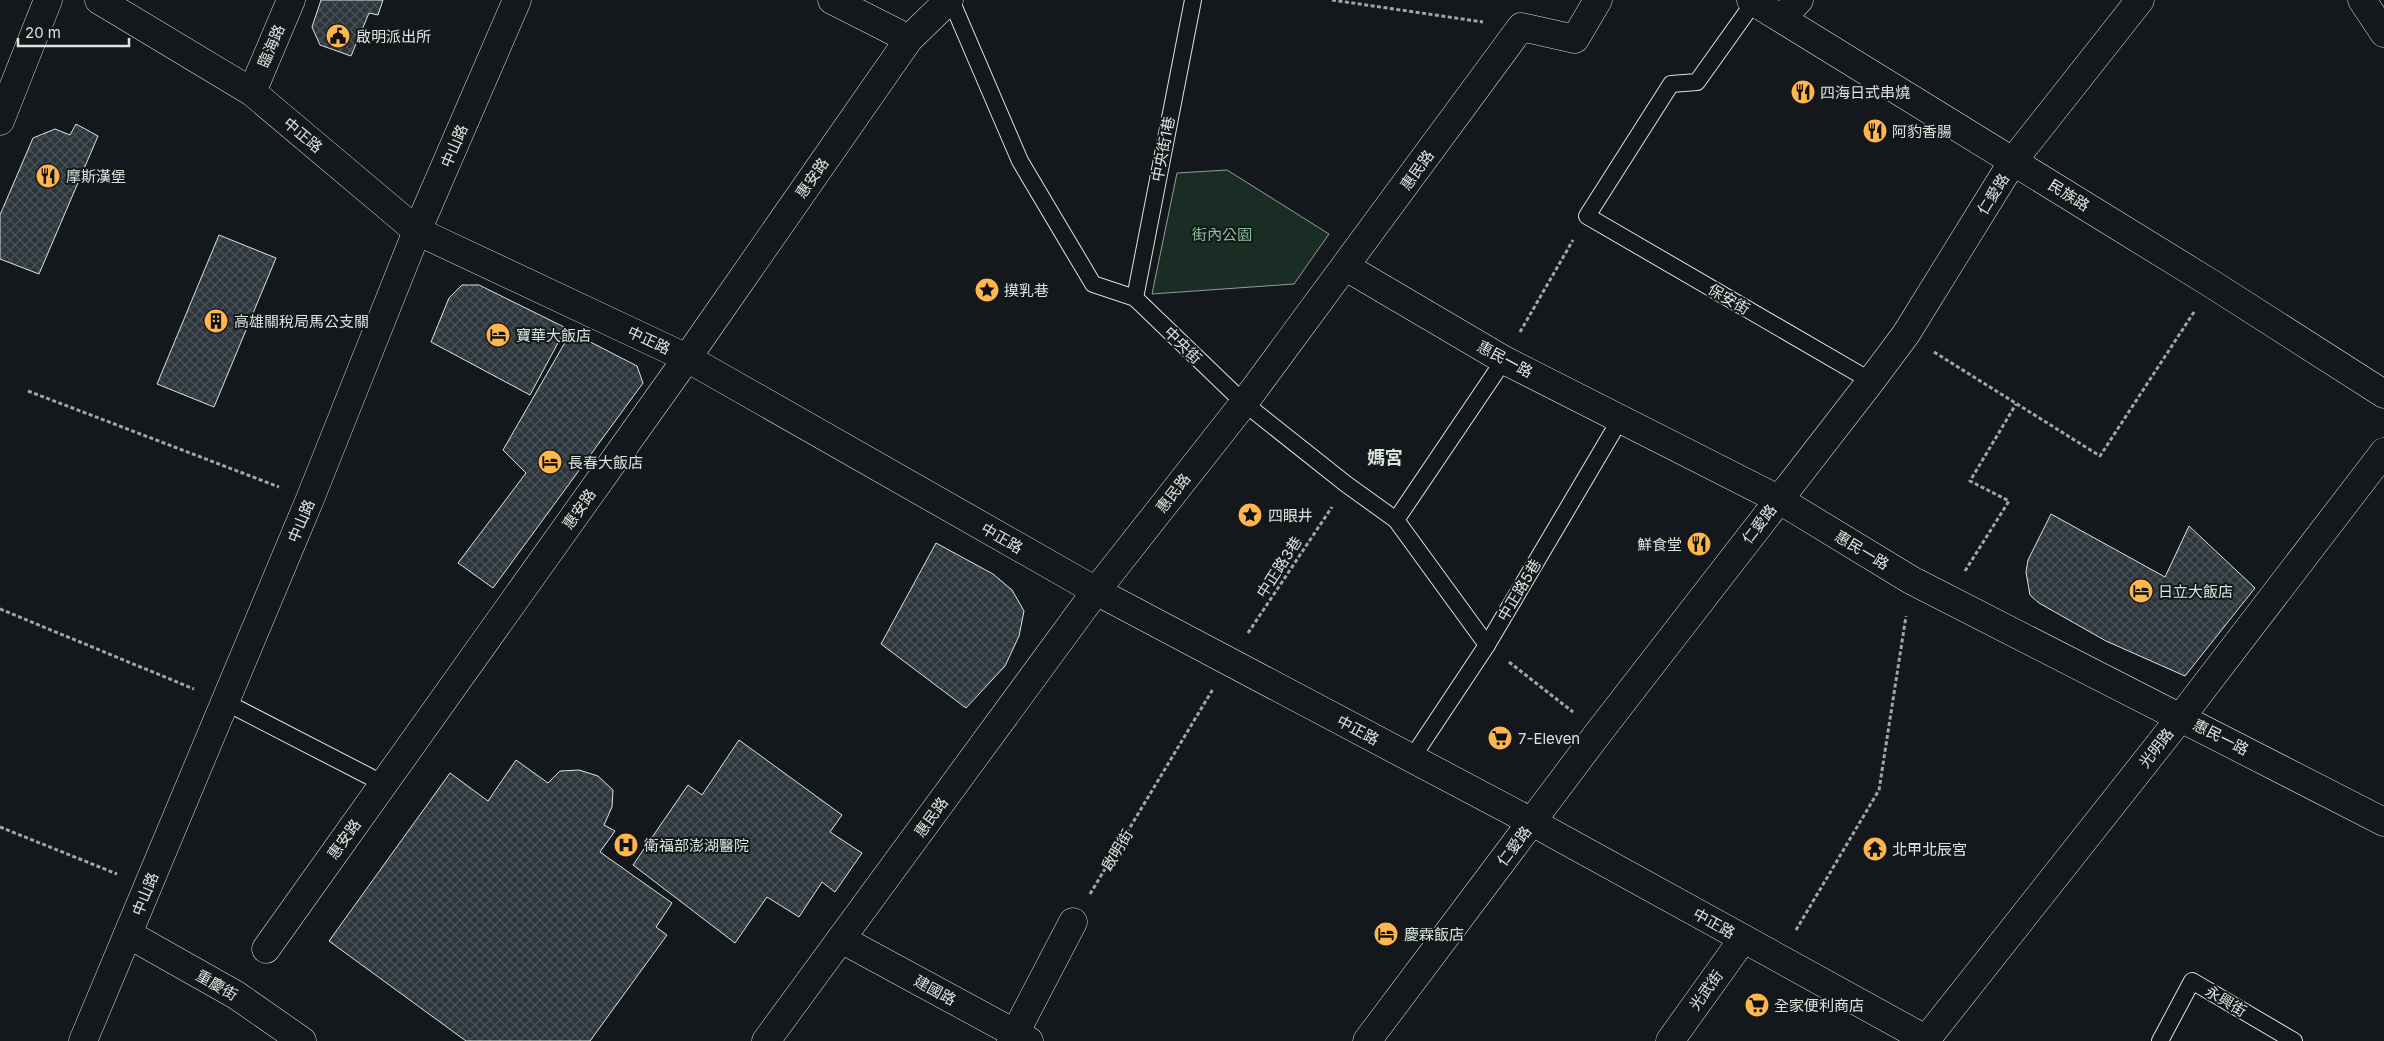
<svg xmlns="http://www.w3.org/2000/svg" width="2384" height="1041" font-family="Inter,'Noto Sans TC',sans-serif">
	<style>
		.park { fill: #1a2d24; stroke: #939e99 }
		.building { fill: url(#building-cross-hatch); stroke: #d8e6dc }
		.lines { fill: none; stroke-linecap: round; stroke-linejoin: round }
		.service-casing { stroke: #d8e6dc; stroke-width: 18 }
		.minor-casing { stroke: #d8e6dc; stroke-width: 29 }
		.tertiary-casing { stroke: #d8e6dc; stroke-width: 29 }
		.secondary-casing { stroke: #d8e6dc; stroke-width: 29 }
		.path { stroke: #9da8a2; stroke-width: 3; stroke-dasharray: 4 2.5; stroke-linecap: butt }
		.service { stroke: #14181c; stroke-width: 16 }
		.minor { stroke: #14181c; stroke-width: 28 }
		.tertiary { stroke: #14181c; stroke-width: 28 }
		.secondary { stroke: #14181c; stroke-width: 28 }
		.labels { text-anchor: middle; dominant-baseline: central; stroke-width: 4; stroke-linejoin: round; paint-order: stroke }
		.poi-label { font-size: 15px; fill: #d8e6dc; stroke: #14181c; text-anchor: start }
		.street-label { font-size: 15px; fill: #d8e6dc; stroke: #14181c }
		.park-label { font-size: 15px; fill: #8ac095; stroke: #14181c }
		.quarter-label { font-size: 18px; font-weight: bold; fill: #d8e6dc; stroke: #14181c }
	</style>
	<defs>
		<pattern id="building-cross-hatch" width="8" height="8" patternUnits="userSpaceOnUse" patternTransform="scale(1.25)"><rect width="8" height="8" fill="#2c363c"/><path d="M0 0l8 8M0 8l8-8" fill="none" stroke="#4a5358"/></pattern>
	</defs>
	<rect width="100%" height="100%" fill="#14181c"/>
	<path class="park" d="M1227,170L1329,234L1294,284L1152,294L1177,173Z"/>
	<g class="building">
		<path d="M321,0H383L378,15L369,13L351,56L320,45L312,27Z"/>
		<path d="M76,124L98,136L39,274L0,259V215L33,138L55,129L70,135Z"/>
		<path d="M219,235L276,258L214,407L157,384Z"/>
		<path d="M462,285H479L566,328L530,395L431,342L449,298Z"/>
		<path d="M571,332L637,366L643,383L493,588L458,563L526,473L503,450Z"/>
		<path d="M2051,514L2165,577L2189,526L2255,588L2185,676L2106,641L2039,603L2030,595L2026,572L2028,560Z"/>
		<path d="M936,543L993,574L1012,590L1024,611L1019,636L1005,666L966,708L881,644Z"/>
		<path d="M739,740L842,815L830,832L862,853L835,892L822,882L799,917L767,897L735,943L633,865L688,785L702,795Z"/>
		<path d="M516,760L548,783L560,771L579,770L598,776L613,790L612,807L604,825L615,831L600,852L672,903L656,927L667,935L590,1041H466L329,941L450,773L488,801Z"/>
	</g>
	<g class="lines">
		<defs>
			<g id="service">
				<path d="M951,0L1020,161L1093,284L1135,298L1244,403L1346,484L1396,520L1487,645"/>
				<path d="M1754,2L1697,82L1671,84L1587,216L1871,381"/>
				<path d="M1135,298L1193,0"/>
				<path d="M1396,520L1504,360"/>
				<path d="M225,702L384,784"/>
				<path d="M1412,758L1487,645L1621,418"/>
				<path d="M2160,1041L2192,981L2294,1041"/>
			</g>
			<g id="minor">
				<path d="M99,0L252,92L417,231L687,358"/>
				<path d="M832,0L909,39"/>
				<path d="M2362,0L2384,33"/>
				<path d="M1782,18L1799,0"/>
				<path d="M252,92L291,0"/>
				<path d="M0,121L48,0"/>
				<path d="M417,231L517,0"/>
				<path d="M1346,267L1504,360L1778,499L1911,580L2384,822"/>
				<path d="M128,934L236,995L302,1041"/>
				<path d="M841,939L1029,1041"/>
				<path d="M266,949L687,358L909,39L949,0"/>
				<path d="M766,1041L1096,591L1244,403L1521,27L1575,39L1598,0"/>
				<path d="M1011,1041L1073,922"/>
				<path d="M1367,1041L1599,732L1871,381L1906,334L2013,161L2140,0"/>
				<path d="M1670,1041L1743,939"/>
				<path d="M1925,1041L2181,717L2384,452"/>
			</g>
			<g id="tertiary">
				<path d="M1751,0L2212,284L2384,394"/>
				<path d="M83,1041L310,499L417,231"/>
			</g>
			<path id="secondary" d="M687,358L1096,591L1532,822L1929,1041"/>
		</defs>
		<use href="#service" class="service-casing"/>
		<use href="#minor" class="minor-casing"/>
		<use href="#tertiary" class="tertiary-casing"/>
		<use href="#secondary" class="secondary-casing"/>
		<g class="path">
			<path d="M1332,0L1483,22"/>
			<path d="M1520,332L1573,240"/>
			<path d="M1934,352L2100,456L2194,312"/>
			<path d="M28,391L279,487"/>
			<path d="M1965,571L2009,501L1970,481L2016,404"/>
			<path d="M0,609L194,689"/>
			<path d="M1248,633L1332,507"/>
			<path d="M1509,662L1573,712"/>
			<path d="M0,827L117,874"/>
			<path d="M1090,894L1213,689"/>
			<path d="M1796,930L1879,790L1906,616"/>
		</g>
		<use href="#service" class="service"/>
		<use href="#minor" class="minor"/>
		<use href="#tertiary" class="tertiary"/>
		<use href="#secondary" class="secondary"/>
	</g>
	<defs>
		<symbol id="civic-disc" viewBox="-11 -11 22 22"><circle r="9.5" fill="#ffb74d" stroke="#14181c"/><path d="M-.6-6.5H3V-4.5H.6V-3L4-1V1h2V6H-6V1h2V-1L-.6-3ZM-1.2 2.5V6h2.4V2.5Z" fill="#111"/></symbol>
		<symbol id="restaurant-disc" viewBox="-11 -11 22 22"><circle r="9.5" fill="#ffb74d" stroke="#14181c"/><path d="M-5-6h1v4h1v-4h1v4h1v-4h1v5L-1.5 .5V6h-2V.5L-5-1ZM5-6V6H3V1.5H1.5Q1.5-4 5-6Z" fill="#111"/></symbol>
		<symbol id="sight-disc" viewBox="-11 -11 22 22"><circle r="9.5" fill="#ffb74d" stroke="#14181c"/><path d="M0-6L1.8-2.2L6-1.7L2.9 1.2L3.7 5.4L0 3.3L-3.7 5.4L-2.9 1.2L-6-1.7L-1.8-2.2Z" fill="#111"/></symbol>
		<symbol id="building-disc" viewBox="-11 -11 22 22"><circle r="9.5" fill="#ffb74d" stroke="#14181c"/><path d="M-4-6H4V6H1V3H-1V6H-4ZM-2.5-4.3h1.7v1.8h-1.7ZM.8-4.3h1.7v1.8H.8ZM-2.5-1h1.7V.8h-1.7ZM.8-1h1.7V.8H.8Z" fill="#111"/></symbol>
		<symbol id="hotel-disc" viewBox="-11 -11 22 22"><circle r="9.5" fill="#ffb74d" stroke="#14181c"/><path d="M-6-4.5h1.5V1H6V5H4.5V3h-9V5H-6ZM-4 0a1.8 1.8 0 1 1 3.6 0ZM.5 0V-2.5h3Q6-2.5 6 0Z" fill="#111"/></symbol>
		<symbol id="supermarket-disc" viewBox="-11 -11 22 22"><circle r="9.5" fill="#ffb74d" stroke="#14181c"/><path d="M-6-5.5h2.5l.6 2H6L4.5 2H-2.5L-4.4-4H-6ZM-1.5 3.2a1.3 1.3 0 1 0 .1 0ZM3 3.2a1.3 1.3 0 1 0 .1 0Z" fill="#111"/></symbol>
		<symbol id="hospital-disc" viewBox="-11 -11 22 22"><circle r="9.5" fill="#ffb74d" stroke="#14181c"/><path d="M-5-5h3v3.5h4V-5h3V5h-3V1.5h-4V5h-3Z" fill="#111"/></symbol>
		<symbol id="temple-disc" viewBox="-11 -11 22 22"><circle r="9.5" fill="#ffb74d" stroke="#14181c"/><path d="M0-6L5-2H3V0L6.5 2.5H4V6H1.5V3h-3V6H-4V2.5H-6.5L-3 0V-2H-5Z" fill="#111"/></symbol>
	</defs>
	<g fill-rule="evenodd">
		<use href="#civic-disc" x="324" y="22" width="28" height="28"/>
		<use href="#restaurant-disc" x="1789" y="78" width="28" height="28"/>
		<use href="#restaurant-disc" x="1861" y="117" width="28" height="28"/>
		<use href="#restaurant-disc" x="34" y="162" width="28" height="28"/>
		<use href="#sight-disc" x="973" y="276" width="28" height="28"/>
		<use href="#building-disc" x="202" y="307" width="28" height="28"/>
		<use href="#hotel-disc" x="484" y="321" width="28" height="28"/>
		<use href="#hotel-disc" x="536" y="448" width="28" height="28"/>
		<use href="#sight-disc" x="1236" y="501" width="28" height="28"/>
		<use href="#restaurant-disc" x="1685" y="530" width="28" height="28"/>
		<use href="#hotel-disc" x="2127" y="577" width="28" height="28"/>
		<use href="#supermarket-disc" x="1486" y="724" width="28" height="28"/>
		<use href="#hospital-disc" x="612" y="831" width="28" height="28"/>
		<use href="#temple-disc" x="1861" y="835" width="28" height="28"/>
		<use href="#hotel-disc" x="1372" y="920" width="28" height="28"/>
		<use href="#supermarket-disc" x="1743" y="991" width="28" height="28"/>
	</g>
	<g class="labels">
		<g class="poi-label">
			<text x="356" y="36">啟明派出所</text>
			<text x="1820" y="92">四海日式串燒</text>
			<text x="1892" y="131">阿豹香腸</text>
			<text x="66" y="176">摩斯漢堡</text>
			<text x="1004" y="290">摸乳巷</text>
			<text x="234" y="321">高雄關稅局馬公支關</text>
			<text x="516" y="335">寶華大飯店</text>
			<text x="568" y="462">長春大飯店</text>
			<text x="1268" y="515">四眼井</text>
			<text x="1682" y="544" text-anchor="end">鮮食堂</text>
			<text x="2158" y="591">日立大飯店</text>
			<text x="1518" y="738">7-Eleven</text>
			<text x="644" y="845">衛福部澎湖醫院</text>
			<text x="1892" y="849">北甲北辰宮</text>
			<text x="1404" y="934">慶霖飯店</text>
			<text x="1774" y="1005">全家便利商店</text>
		</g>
		<g class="street-label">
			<text transform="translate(271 46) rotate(-67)">臨海路</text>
			<text transform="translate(303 135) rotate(40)">中正路</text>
			<text transform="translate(454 146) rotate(-67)">中山路</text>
			<text transform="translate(1163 149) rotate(-79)">中央街1巷</text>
			<text transform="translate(1417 170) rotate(-54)">惠民路</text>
			<text transform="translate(812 178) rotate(-55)">惠安路</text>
			<text transform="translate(1993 194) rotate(-58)">仁愛路</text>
			<text transform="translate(2069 195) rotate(32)">民族路</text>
			<text transform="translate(1729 299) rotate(30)">保安街</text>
			<text transform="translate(649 340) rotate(25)">中正路</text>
			<text transform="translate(1183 345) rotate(44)">中央街</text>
			<text transform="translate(1505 359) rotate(28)">惠民一路</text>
			<text transform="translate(1173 493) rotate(-52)">惠民路</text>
			<text transform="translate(579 509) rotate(-55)">惠安路</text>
			<text transform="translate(301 521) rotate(-67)">中山路</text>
			<text transform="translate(1759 524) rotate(-52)">仁愛路</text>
			<text transform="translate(1002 538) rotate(30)">中正路</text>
			<text transform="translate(1862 550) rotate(31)">惠民一路</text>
			<text transform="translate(1279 567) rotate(-57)">中正路3巷</text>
			<text transform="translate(1519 590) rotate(-59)">中正路5巷</text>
			<text transform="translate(1358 730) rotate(28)">中正路</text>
			<text transform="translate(2221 737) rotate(27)">惠民一路</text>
			<text transform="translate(2156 748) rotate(-52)">光明路</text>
			<text transform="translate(931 817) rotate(-54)">惠民路</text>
			<text transform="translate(344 839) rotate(-54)">惠安路</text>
			<text transform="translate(1514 846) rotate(-53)">仁愛路</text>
			<text transform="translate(1117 850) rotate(-59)">啟明街</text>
			<text transform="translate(145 894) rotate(-68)">中山路</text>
			<text transform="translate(1714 923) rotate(29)">中正路</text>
			<text transform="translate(217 985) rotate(30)">重慶街</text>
			<text transform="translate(935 990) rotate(29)">建國路</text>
			<text transform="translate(1706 990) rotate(-54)">光武街</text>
			<text transform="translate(2226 1001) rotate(31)">永興街</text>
		</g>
		<g class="park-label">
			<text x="1222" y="234">街內公園</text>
		</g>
		<g class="quarter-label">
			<text x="1385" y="457">媽宮</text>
		</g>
	</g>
	<path d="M18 38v8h111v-8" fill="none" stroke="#d8e6dc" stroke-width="2.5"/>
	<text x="25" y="38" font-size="15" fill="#d8e6dc" stroke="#14181c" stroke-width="4" paint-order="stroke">20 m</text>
</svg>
